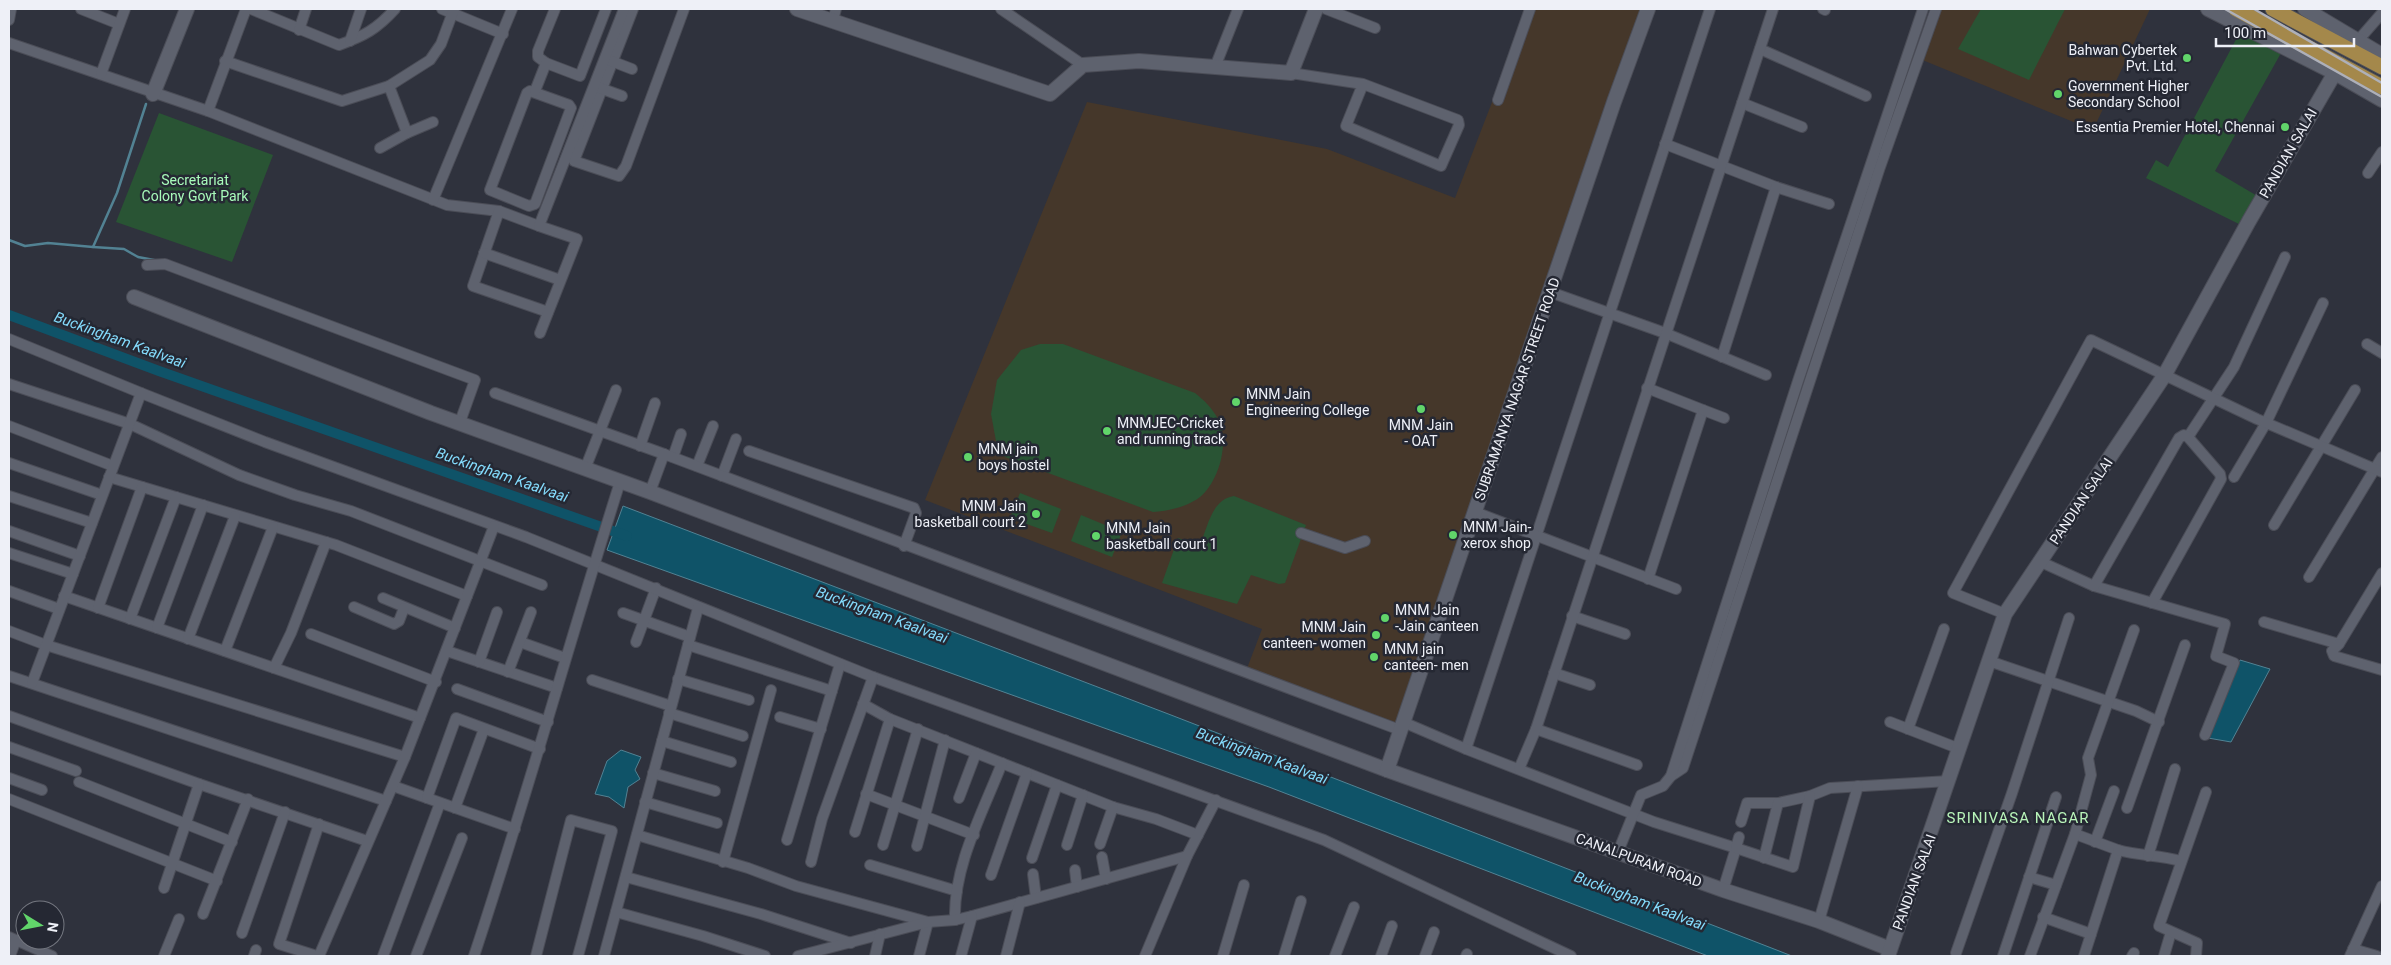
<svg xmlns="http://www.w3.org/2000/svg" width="2391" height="965" font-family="Roboto,sans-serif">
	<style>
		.education { fill: #45372a }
		.green { fill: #295434 }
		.water { fill: #0f5368; stroke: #528293 }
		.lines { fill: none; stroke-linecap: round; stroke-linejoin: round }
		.stream { stroke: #528293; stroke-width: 2.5 }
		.canal { stroke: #0f5368; stroke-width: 10 }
		.street-casing { stroke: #4b4d57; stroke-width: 12 }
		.secondary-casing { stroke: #4b4d57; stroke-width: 16 }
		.primary-casing { stroke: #4b4d57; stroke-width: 17 }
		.street { stroke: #5e626e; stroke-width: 10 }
		.secondary { stroke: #5e626e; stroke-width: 14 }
		.primary { stroke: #a4884b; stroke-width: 15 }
		.rail { stroke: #aeb0b9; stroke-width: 2.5 }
		.poi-dot { fill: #61d56a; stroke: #252833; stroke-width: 2 }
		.labels { text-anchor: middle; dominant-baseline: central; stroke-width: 5; stroke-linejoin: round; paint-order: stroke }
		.poi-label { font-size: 14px; fill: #eef0f7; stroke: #252833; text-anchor: start }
		.street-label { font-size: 14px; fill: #eef0f7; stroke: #252833 }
		.park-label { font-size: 14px; fill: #a8fbba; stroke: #252833 }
		.water-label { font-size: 15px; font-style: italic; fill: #84dbfc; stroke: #252833 }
		.neighbourhood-label { font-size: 15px; letter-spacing: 1px; fill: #b8f4b9; stroke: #252833 }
	</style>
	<rect width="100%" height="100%" fill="#2f323d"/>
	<g class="education">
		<path d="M1528,9H1642L1397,727L1246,671L1262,629L925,500L1087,102L1327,149L1455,198Z"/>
		<path d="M1940,9H2150L2093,130L1920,59Z"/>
	</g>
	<g class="green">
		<path d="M1981,9H2065L2029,80L1958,49Z"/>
		<path d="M2240,32L2281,53L2215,171L2259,197L2243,226L2146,178L2156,160L2168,167Z"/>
		<path d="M159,113L273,155L232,262L116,222Z"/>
		<path d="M1040,344H1063L1195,393C1205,401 1212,408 1218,419C1230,442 1219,481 1200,497C1187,507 1168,511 1153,512L1005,457L996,441L991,414L997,380L1021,350Z"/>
		<path d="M1020,493L1061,509L1052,533L1010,518Z"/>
		<path d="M1234,496L1306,525L1285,583L1279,584L1251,575L1237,604L1162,583L1178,538L1200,545C1208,526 1212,499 1234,496Z"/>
		<path d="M1081,515L1122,532L1112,557L1071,541Z"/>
	</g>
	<g class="water">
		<path d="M623,506L1171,715L1792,956H1708L1269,787L607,550Z"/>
		<path d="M2240,660L2270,669L2231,742L2208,738Z"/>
		<path d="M621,750L641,757L635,770L640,779L628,787L624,808L609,797L595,794L607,761Z"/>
	</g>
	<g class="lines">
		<g class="stream">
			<path d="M9,240L25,246L48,243L93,247L117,193L146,104"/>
			<path d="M93,247L124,249L138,257L154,260"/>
		</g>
		<path class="canal" d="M9,315L159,371L627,536"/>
		<defs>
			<g id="street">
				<path d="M81,9L119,24"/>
				<path d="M251,9L339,45C364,36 377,29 395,9"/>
				<path d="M442,9L503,34"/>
				<path d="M555,9L538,51V57L546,63L580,76L606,9"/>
				<path d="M633,9L574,161L619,176L626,166L684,9"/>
				<path d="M1001,9L1083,65"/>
				<path d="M1326,9L1375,28"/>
				<path d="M1710,9L1466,749L1654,822L1736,848L1723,890"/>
				<path d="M1823,9L1825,10"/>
				<path d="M9,20L11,9"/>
				<path d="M833,20L836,9"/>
				<path d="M299,30L306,9"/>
				<path d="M350,41L361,9"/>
				<path d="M9,43L208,111L447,205L499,211"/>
				<path d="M2355,44L2382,13"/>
				<path d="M1760,49L1866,96"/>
				<path d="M606,59L632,69"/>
				<path d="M225,61L342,101L389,86L430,60L441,44L454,9"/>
				<path d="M1215,67L1238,9"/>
				<path d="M1291,73L1363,84L1458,120L1459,125L1441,166L1346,126L1363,84"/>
				<path d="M101,74L125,9"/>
				<path d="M389,86L407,133"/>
				<path d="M597,87L622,96"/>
				<path d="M530,91L569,105L571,108L535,204L529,206L490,190L527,93Z"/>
				<path d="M535,91L546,63"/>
				<path d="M1498,100L1530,9"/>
				<path d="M1742,103L1802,127"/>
				<path d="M208,111L246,9"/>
				<path d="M1665,144L1776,187L1829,204"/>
				<path d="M380,148L407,133L433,122"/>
				<path d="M2368,173L2382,152"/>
				<path d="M433,200L512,9"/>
				<path d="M539,226L499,211L473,286L548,312"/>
				<path d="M484,253L560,280"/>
				<path d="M147,265L165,264L475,380L460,422"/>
				<path d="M1550,292L1665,333L1766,375"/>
				<path d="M540,333L577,239L539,226L624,9"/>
				<path d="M9,339L141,393"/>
				<path d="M2367,344L2382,353"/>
				<path d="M1722,357L1776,187"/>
				<path d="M9,384L130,424L239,475L295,495L351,511L542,585"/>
				<path d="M1647,388L1703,410L1648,579"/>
				<path d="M495,393L664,454"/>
				<path d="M1703,410L1724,418"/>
				<path d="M9,426L113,466"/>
				<path d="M2188,437L2234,367L2285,257"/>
				<path d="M640,446L655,403"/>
				<path d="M749,451L914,508L916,513L904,546"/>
				<path d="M673,457L681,434"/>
				<path d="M9,463L102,495"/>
				<path d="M697,466L713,426"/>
				<path d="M585,469L616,390"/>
				<path d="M722,476L736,439"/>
				<path d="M109,477L336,545L467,596"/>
				<path d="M2234,477L2266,423L2323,303"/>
				<path d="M650,492L664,454L1400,730"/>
				<path d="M9,496L92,523"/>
				<path d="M1475,512L1676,589"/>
				<path d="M2274,525L2355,390"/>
				<path d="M9,531L80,556"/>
				<path d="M1301,533L1345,548L1365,541"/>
				<path d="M9,553L73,574"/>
				<path d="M2041,562L2094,586L2225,624L2216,656L2234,663L2205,735"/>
				<path d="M2309,577L2382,457"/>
				<path d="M2094,586L2179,438L2184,435L2188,437L2220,474L2221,479L2152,603"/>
				<path d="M9,591L59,609"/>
				<path d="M64,596L420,718"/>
				<path d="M383,598L455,628"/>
				<path d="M354,607L394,624L399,621L404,608"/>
				<path d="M98,608L142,487"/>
				<path d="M623,613L690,637"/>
				<path d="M2005,614L1953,593L2091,340L2257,419L2382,472"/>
				<path d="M1572,616L1625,634"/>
				<path d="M130,619L176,497"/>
				<path d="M2264,622L2339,644L2382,573"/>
				<path d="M157,628L203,505"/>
				<path d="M9,631L46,645L405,757"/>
				<path d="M311,634L436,682"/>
				<path d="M188,639L235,516"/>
				<path d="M520,642L565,658"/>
				<path d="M636,642L656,588"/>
				<path d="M2339,644L2332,651L2334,656L2382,670"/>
				<path d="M688,645L832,691"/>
				<path d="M225,651L273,527"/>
				<path d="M447,651L557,688"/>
				<path d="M1989,661L2136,711L2159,722"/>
				<path d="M479,662L497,612"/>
				<path d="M274,668L291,633L326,542"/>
				<path d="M508,672L531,612"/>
				<path d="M1554,673L1590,685"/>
				<path d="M9,676L386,801"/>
				<path d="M678,679L749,700"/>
				<path d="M592,680L671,706"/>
				<path d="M32,683L141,393L265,442L526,537L873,677L1324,840L1571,956"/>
				<path d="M457,689L548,722"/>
				<path d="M863,704L890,719L1113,807L1156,819L1198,835"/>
				<path d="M669,713L743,736"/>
				<path d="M9,716L199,784L367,841"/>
				<path d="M780,717L821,729"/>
				<path d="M1403,722L1466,749"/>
				<path d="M1890,722L1960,749"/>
				<path d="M1536,729L1637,765"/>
				<path d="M1908,729L1944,629"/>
				<path d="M662,741L731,762"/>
				<path d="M9,747L76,771"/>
				<path d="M1519,769L1536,729L1773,9"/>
				<path d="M653,773L715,791"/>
				<path d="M1671,776L1683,768L1880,167L1936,9"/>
				<path d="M9,778L42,790"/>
				<path d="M79,782L232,842"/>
				<path d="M393,786L515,829"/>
				<path d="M866,794L974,835"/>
				<path d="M427,798L456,718L540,749"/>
				<path d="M959,798L976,753"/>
				<path d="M9,799L217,881"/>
				<path d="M645,802L717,823"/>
				<path d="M455,808L484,729"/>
				<path d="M2127,808L2185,645"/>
				<path d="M1741,822L1747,803H1778L1810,796L1830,788L1949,781"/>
				<path d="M855,832L890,719"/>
				<path d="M2075,834L2118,850L2084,956"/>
				<path d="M637,835L748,868L796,886L928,922L919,956"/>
				<path d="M1739,837L1736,848L1793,867L1810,796"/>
				<path d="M787,840L840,664"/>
				<path d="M2095,842L2114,791"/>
				<path d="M1100,844L1113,807"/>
				<path d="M883,845L918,729"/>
				<path d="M1067,845L1083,795"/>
				<path d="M917,846L945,740"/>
				<path d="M2118,850C2140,856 2159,855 2181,861"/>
				<path d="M1618,852L1641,795L1663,786L1671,776L1798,381L1923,9"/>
				<path d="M2148,856L2175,769"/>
				<path d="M1102,857L1106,879"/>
				<path d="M1032,858L1057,785"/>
				<path d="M1764,858L1778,803"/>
				<path d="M723,862L771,690"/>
				<path d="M811,862L822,819L873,677"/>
				<path d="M870,865L957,891"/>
				<path d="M1075,870L1077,887"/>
				<path d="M1033,874L1036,898"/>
				<path d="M991,875L1027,773"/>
				<path d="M626,877L761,914L851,943"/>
				<path d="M2029,877L2056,885"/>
				<path d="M164,888L199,784"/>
				<path d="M616,912L703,936L765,956"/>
				<path d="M203,914L248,799"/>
				<path d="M2043,917L2091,934"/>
				<path d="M955,920C953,866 983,812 1002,763"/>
				<path d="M1819,921L1858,786"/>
				<path d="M242,933L285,812"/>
				<path d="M9,937L52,956"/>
				<path d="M2353,949L2377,956"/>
				<path d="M1956,953L2012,793L2069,618"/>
				<path d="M10,956L16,940"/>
				<path d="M164,956L179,919"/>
				<path d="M254,956L256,950"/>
				<path d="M317,956L279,944L319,824"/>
				<path d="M319,956L405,757L494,526"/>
				<path d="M383,956L440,803"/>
				<path d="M416,956L462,838"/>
				<path d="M474,956C526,799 570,640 620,482"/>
				<path d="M536,956L571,820L612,831L578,956"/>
				<path d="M604,956L698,608"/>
				<path d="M798,956L928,922L955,920L972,916L1187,856"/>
				<path d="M875,956L880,934"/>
				<path d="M961,956L972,916"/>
				<path d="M1006,956L1020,902"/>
				<path d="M1145,956L1187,856L1216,800"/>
				<path d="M1223,956L1244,885"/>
				<path d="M1284,956L1301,901"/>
				<path d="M1335,956L1354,907"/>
				<path d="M1381,956L1392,926"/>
				<path d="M1425,956L1434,932"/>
				<path d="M1466,956L1467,954"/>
				<path d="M2003,956L2056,797"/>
				<path d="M2030,956L2075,834L2091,775L2088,758L2134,630"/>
				<path d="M2132,956L2134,953"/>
				<path d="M2164,956L2171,932"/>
				<path d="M2196,956L2197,943L2159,926L2206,792"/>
				<path d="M2350,956L2382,886"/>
			</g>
			<g id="secondary">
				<path d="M797,9L1050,94L1083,65L1139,61L1291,73L1316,9"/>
				<path d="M2208,9L2335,73L2382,100"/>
				<path d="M2305,9L2382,55"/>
				<path d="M153,94L187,9"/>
				<path d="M134,297L431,413L650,492L1387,770L1723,890L1819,921L1890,949"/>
				<path d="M1387,770L1614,102L1648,9"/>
				<path d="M1888,956L2005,614L2164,376L2249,221L2340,64"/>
			</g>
			<g id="primary">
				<path d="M2236,9L2382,87"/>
				<path d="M2273,9L2382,67"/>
			</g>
		</defs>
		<use href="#street" class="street-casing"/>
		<use href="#secondary" class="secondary-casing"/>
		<use href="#primary" class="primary-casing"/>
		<use href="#street" class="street"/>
		<use href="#secondary" class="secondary"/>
		<use href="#primary" class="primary"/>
		<g class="rail">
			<path d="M2225,9L2382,97"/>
			<path d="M2254,9L2382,83"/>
		</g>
	</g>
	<g class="poi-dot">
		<circle cx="2187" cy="58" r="5"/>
		<circle cx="2058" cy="94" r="5"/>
		<circle cx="2285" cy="127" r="5"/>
		<circle cx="1236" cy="402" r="5"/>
		<circle cx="1421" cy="409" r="5"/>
		<circle cx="1107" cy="431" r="5"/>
		<circle cx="968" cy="457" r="5"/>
		<circle cx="1036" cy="514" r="5"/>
		<circle cx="1453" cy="535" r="5"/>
		<circle cx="1096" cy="536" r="5"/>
		<circle cx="1385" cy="618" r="5"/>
		<circle cx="1376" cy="635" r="5"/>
		<circle cx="1374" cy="657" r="5"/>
	</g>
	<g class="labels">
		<g class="poi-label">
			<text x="2177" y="50" text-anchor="end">Bahwan Cybertek<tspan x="2177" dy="16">Pvt. Ltd.</tspan></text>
			<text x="2068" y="86">Government Higher<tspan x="2068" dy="16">Secondary School</tspan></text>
			<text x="2275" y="127" text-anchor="end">Essentia Premier Hotel, Chennai</text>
			<text x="1246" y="394">MNM Jain<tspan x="1246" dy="16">Engineering College</tspan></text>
			<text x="1117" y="423">MNMJEC-Cricket<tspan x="1117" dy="16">and running track</tspan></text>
			<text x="1421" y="425" text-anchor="middle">MNM Jain<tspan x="1421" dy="16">- OAT</tspan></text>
			<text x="978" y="449">MNM jain<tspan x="978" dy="16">boys hostel</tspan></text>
			<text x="1026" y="506" text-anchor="end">MNM Jain<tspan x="1026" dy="16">basketball court 2</tspan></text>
			<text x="1463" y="527">MNM Jain-<tspan x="1463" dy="16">xerox shop</tspan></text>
			<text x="1106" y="528">MNM Jain<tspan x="1106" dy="16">basketball court 1</tspan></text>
			<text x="1395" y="610">MNM Jain<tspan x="1395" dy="16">-Jain canteen</tspan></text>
			<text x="1366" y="627" text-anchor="end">MNM Jain<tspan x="1366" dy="16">canteen- women</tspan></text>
			<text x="1384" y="649">MNM jain<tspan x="1384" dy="16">canteen- men</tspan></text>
		</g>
		<g class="street-label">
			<text transform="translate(2288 153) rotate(-60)">PANDIAN SALAI</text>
			<text transform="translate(1517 389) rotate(-71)">SUBRAMANYA NAGAR STREET ROAD</text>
			<text transform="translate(2081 501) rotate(-56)">PANDIAN SALAI</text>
			<text transform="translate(1639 860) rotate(20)">CANALPURAM ROAD</text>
			<text transform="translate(1914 882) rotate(-70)">PANDIAN SALAI</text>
		</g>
		<g class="park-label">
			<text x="195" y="180">Secretariat<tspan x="195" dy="16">Colony Govt Park</tspan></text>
		</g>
		<g class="water-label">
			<text transform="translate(120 340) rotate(20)">Buckingham Kaalvaai</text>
			<text transform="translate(502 475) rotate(19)">Buckingham Kaalvaai</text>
			<text transform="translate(882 615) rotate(20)">Buckingham Kaalvaai</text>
			<text transform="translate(1262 756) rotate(20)">Buckingham Kaalvaai</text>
			<text transform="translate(1640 901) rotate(21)">Buckingham Kaalvaai</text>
		</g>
		<g class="neighbourhood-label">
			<text x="2018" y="818">SRINIVASA NAGAR</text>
		</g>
	</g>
	<rect width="2391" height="965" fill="none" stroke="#eef0f7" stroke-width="20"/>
	<g transform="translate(40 925) rotate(100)"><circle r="24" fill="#252833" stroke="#757881"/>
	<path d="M0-4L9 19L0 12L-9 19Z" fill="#61d56a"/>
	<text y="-8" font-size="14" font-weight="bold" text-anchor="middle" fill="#eef0f7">N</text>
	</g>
	<path d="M2216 38v8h138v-8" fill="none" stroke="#eef0f7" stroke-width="2.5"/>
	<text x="2224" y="38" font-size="15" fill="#eef0f7" stroke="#252833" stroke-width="4" paint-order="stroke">100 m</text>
</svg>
